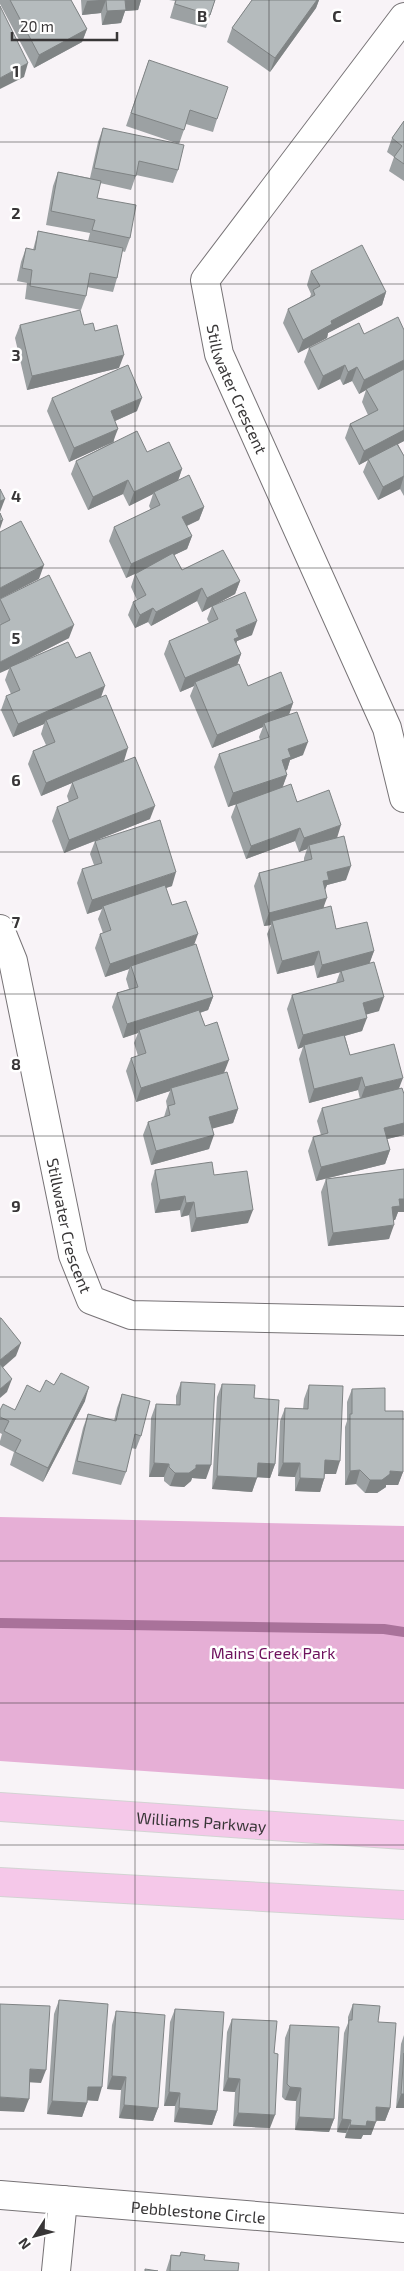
<svg xmlns="http://www.w3.org/2000/svg" width="404" height="2271" font-family="'Exo 2',sans-serif">
	<style>
		.green { fill: #e6afd6 }
		.lines { fill: none; stroke-linecap: round; stroke-linejoin: round }
		.stream { stroke: #a9729a; stroke-width: 10 }
		.minor-casing { stroke: #777376; stroke-width: 30 }
		.major-casing { stroke: #d3d3d3; stroke-width: 30 }
		.minor { stroke: #fff; stroke-width: 28 }
		.major { stroke: #f5c8e9; stroke-width: 28 }
		.wall { fill: #9ca1a3 }
		.shaded-wall { fill: #7f8384 }
		.building { fill: #b5bbbd; stroke: #7f8384 }
		.grid { fill: none; stroke: #383637; stroke-width: 1; stroke-opacity: 0.55 }
		.labels { text-anchor: middle; dominant-baseline: central; stroke-width: 5; stroke-linejoin: round; paint-order: stroke }
		.street-label { font-size: 16px; fill: #383637; stroke: #fff }
		.park-label { font-size: 16px; fill: #6f125e; stroke: #fff }
		.grid-label { font-size: 16px; text-anchor: middle; font-weight: bold; fill: #383637; stroke: #fff; stroke-width: 5; stroke-linejoin: round; paint-order: stroke }
	</style>
	<rect width="100%" height="100%" fill="#f8f3f7"/>
	<path class="green" d="M0,1517L404,1526V1789L0,1761Z"/>
	<g class="lines">
		<path class="stream" d="M0,1623L384,1629L404,1632"/>
		<defs>
			<g id="minor">
				<path id="s1" d="M404,17L205,280L219,354L387,728L404,798"/>
				<path id="s2" d="M0,929L13,961L73,1255L91,1300L131,1315L404,1321"/>
				<path id="s3" d="M0,2195L404,2228"/>
				<path d="M56,2271L63,2200"/>
			</g>
			<g id="major">
				<path id="s4" d="M0,1807L404,1835"/>
				<path d="M0,1882L404,1905"/>
			</g>
		</defs>
		<use href="#minor" class="minor-casing"/>
		<use href="#major" class="major-casing"/>
		<use href="#minor" class="minor"/>
		<use href="#major" class="major"/>
	</g>
	<g class="wall">
		<path d="M0,0H71L87,29L82,42L34,68L0,4Z"/>
		<path d="M81,0H141L138,10L125,11L121,23L102,25L101,13L82,15Z"/>
		<path d="M169,0H215L206,28L170,18L175,1Z"/>
		<path d="M252,0H319L316,8L270,72L227,42L232,28Z"/>
		<path d="M149,60L217,119L213,132L186,124L179,144L126,126Z"/>
		<path d="M404,121V181L389,171L394,157L387,152L392,138Z"/>
		<path d="M103,128L178,170L173,183L136,175L131,190L100,183L97,198L130,238L125,252L122,251L117,278L113,292L87,287L86,296L81,310L25,299L27,283L17,281L21,262L26,248L33,250L38,231L88,241L90,233L46,225L53,186L58,172L90,178L98,142Z"/>
		<path d="M311,271L386,292L382,305L328,333L327,338L298,353L283,323L288,309L310,297L311,294L307,285Z"/>
		<path d="M20,325H84L95,331L119,368L27,390L15,338Z"/>
		<path d="M404,330V441L398,444L404,456V496L400,489L378,500L363,472L368,460L359,465L345,438L350,424L368,415L362,402L366,390L359,394L352,381L343,385L340,379L318,390L304,362L309,348L364,334Z"/>
		<path d="M52,398L137,411L115,421L114,442L147,452L182,469L178,481L204,507L199,520L187,526L192,536L187,549L174,555L182,570L240,581L235,594L216,604L252,635L237,641L236,644L241,654L237,665L248,686L293,703L289,715L303,755L290,760L287,770L285,771L287,775L282,787L337,837L346,880L327,885L325,889L324,908L336,929L374,951L369,963L379,1011L366,1014L362,1031L345,1036L350,1055L399,1089L404,1094V1135L387,1139L390,1150L385,1164L316,1181L308,1151L313,1137L321,1135L317,1121L322,1108L360,1099L358,1090L309,1103L299,1059L303,1047L298,1049L287,1009L292,995L336,983L340,972L317,978L314,965L277,974L267,934L271,925L264,926L254,886L259,873L304,861V858L307,849L299,852L295,841L246,859L231,817L236,804L228,807L214,767L219,754L260,740L259,737L263,727L212,748L190,696L194,686L180,692L164,654L169,641L209,623L207,619L212,606L202,612L197,601L151,626L148,622L135,628L128,615L133,602L137,600L131,587L135,574L141,571L126,578L109,541L114,527L151,510L149,506L153,494L129,506L123,494L88,510L71,474L76,461L111,443L69,462L47,411Z"/>
		<path d="M0,599L69,638L28,659L76,658L101,697L124,761L97,773L150,819L99,839L172,886L166,888L172,905L194,945L213,997L208,1010L200,1013L205,1026L224,1073L238,1109L233,1123L212,1128L209,1149L151,1165L143,1135L148,1122L164,1117L167,1107L166,1101L170,1091L136,1102L126,1071L131,1058L138,1056L134,1043L138,1033L123,1038L112,1007L117,993L129,989L126,979L129,969L105,977L95,948L100,934L103,933L98,919L102,909L87,914L77,883L82,869L94,865L90,854L95,841L64,853L52,821L57,807L69,802L67,796L72,783L41,796L28,764L33,751L46,745L41,734L44,724L13,737L1,710L6,696L11,694L5,680L9,669L0,623Z"/>
		<path d="M404,1169V1212H398L395,1220H393L389,1239L328,1246L321,1192L326,1179Z"/>
		<path d="M155,1170L214,1175L248,1223L191,1232L189,1215L181,1217L180,1210L155,1213L151,1184Z"/>
		<path d="M181,1382L206,1479L192,1478L191,1481L184,1487L170,1486L164,1481V1477H149L151,1418L156,1404L176,1405V1396Z"/>
		<path d="M222,1384L254,1398L275,1464L270,1478L257,1477L252,1492L212,1489L217,1397Z"/>
		<path d="M309,1385L336,1474H325L324,1479L320,1492L295,1491V1477L278,1476L280,1421L285,1408L303,1409L304,1399Z"/>
		<path d="M352,1389L385,1411L403,1472L398,1485H386V1487L377,1493H365L356,1484L345,1485V1427L347,1421V1402Z"/>
		<path d="M40,1392L85,1401L43,1482L10,1465L14,1452L0,1445V1441L2,1434L0,1433V1410H15Z"/>
		<path d="M122,1394L141,1436L136,1449L131,1448L126,1472L121,1485L72,1474L83,1428L88,1414L114,1421L117,1408Z"/>
		<path d="M59,2000L98,2101L87,2100V2103L82,2117L47,2114L54,2014Z"/>
		<path d="M353,2004L378,2022L390,2108L385,2121H376L371,2135H363L361,2139L345,2138L346,2133L337,2132L344,2033L348,2023V2017Z"/>
		<path d="M175,2009L217,2111L212,2125L174,2122L175,2106H164L170,2022Z"/>
		<path d="M116,2011L158,2108L153,2121L119,2118L121,2090L107,2089L112,2025Z"/>
		<path d="M232,2019L270,2128L233,2126L235,2092L223,2091L227,2032Z"/>
		<path d="M290,2025L334,2119L329,2132L295,2130L296,2101L285,2100L282,2097L285,2038Z"/>
		<path d="M404,2035V2108H396L401,2044Z"/>
		<path d="M181,2252L204,2260L238,2271H166L171,2255L179,2256Z"/>
	</g>
	<g class="shaded-wall">
		<path d="M99,0H106L101,13L82,15L87,1Z"/>
		<path d="M124,0H141L138,10L125,11L121,23L102,25L107,11Z"/>
		<path d="M317,0H319L316,8L270,72L275,58Z"/>
		<path d="M87,29L82,42L34,68L39,55Z"/>
		<path d="M28,63L24,77L0,89V78Z"/>
		<path d="M386,292L382,305L328,333L327,338L298,353L303,340L331,321Z"/>
		<path d="M124,355L119,368L27,390L32,376Z"/>
		<path d="M404,360V371L366,389V390L359,394L364,380Z"/>
		<path d="M345,365L340,379L318,390L323,376Z"/>
		<path d="M357,367L352,381L343,385L348,372Z"/>
		<path d="M142,398L137,411L106,425L111,411Z"/>
		<path d="M118,429L113,442L69,462L74,448Z"/>
		<path d="M404,430V441L359,465L364,451Z"/>
		<path d="M182,469L177,483L154,492L153,494L129,506L134,492Z"/>
		<path d="M404,476L400,489L378,500L383,487Z"/>
		<path d="M128,480L123,494L88,510L93,497Z"/>
		<path d="M5,499L0,512V501Z"/>
		<path d="M204,507L199,520L177,530L182,517Z"/>
		<path d="M3,520L0,529V521Z"/>
		<path d="M192,536L187,549L126,578L131,564Z"/>
		<path d="M44,565L39,579L0,599V588Z"/>
		<path d="M240,581L235,594L202,612L207,598Z"/>
		<path d="M202,588L197,601L151,626L156,612Z"/>
		<path d="M153,608L148,622L135,628L140,615Z"/>
		<path d="M257,621L252,635L237,641L234,651L229,652L236,630Z"/>
		<path d="M74,625L69,638L10,668V667L9,669L0,673V662Z"/>
		<path d="M241,654L236,668L195,682L194,686L180,692L185,678Z"/>
		<path d="M105,686L100,700L46,720L44,724L13,737L18,724Z"/>
		<path d="M293,703L288,717L264,723L263,727L212,748L217,735Z"/>
		<path d="M308,742L303,755L290,760L287,770L277,774L282,760L288,749Z"/>
		<path d="M128,748L124,761L41,796L46,783Z"/>
		<path d="M287,775L282,789L228,807L233,793Z"/>
		<path d="M155,806L150,819L64,853L69,840Z"/>
		<path d="M341,825L337,838L309,845L307,849L299,852L304,838Z"/>
		<path d="M300,828L295,841L246,859L251,846Z"/>
		<path d="M351,866L346,880L327,885L324,893L318,894L327,872Z"/>
		<path d="M176,872L172,886L104,908L103,906L102,909L87,914L92,900Z"/>
		<path d="M327,898L322,911L272,921L271,925L264,926L269,913Z"/>
		<path d="M198,934L193,948L131,966L129,969L105,977L110,964Z"/>
		<path d="M319,951L314,965L277,974L282,961Z"/>
		<path d="M374,951L369,965L317,978L322,965Z"/>
		<path d="M213,997L208,1010L139,1032V1030L138,1033L123,1038L127,1024Z"/>
		<path d="M384,997L379,1011L358,1017L363,1003Z"/>
		<path d="M367,1018L362,1031L304,1047V1045L303,1047L298,1049L303,1035Z"/>
		<path d="M229,1060L224,1073L171,1088L170,1091L136,1102L141,1088Z"/>
		<path d="M362,1077L358,1090L309,1103L314,1089Z"/>
		<path d="M403,1078L398,1091L360,1101L365,1087Z"/>
		<path d="M238,1109L233,1123L204,1131L209,1117Z"/>
		<path d="M404,1123V1135L379,1141L384,1128Z"/>
		<path d="M214,1135L209,1149L151,1165L156,1151Z"/>
		<path d="M390,1150L385,1164L316,1181L321,1167Z"/>
		<path d="M185,1196L180,1210L155,1213L160,1200Z"/>
		<path d="M399,1199H404V1212H398L395,1220L387,1221L392,1207Z"/>
		<path d="M194,1202L189,1215L181,1217L186,1203Z"/>
		<path d="M253,1210L248,1223L191,1232L196,1218Z"/>
		<path d="M394,1225L389,1239L328,1246L333,1233Z"/>
		<path d="M21,1343L16,1356L0,1370V1360Z"/>
		<path d="M12,1379L7,1392L0,1398V1389Z"/>
		<path d="M89,1387L85,1401L43,1482L48,1468Z"/>
		<path d="M325,1460L340,1461L336,1474H320Z"/>
		<path d="M154,1463L169,1464L164,1477H149Z"/>
		<path d="M258,1463L275,1464L270,1478L253,1477Z"/>
		<path d="M283,1463H300L295,1477L278,1476Z"/>
		<path d="M196,1465H211L206,1479L192,1478L191,1481L184,1487L170,1486L175,1473Z"/>
		<path d="M360,1470L356,1484L345,1485L350,1471Z"/>
		<path d="M390,1471L403,1472L398,1485H386V1487L377,1493H365L370,1480Z"/>
		<path d="M217,1476L257,1478L252,1492L212,1489Z"/>
		<path d="M300,1478L324,1479L320,1492L295,1491Z"/>
		<path d="M30,2069L46,2070L41,2083L25,2082Z"/>
		<path d="M112,2076L126,2077L121,2090L107,2089Z"/>
		<path d="M228,2078L240,2079L235,2092L223,2091Z"/>
		<path d="M88,2087H102L98,2101L83,2100Z"/>
		<path d="M290,2087L301,2088L296,2101L285,2100Z"/>
		<path d="M169,2092L180,2093L175,2106H164Z"/>
		<path d="M401,2094H404V2108H396Z"/>
		<path d="M0,2097L29,2099L24,2112L0,2111Z"/>
		<path d="M52,2101L87,2103L82,2117L47,2114Z"/>
		<path d="M124,2105L158,2108L153,2121L119,2118Z"/>
		<path d="M376,2107L390,2108L385,2121L371,2120Z"/>
		<path d="M179,2108L217,2111L212,2125L174,2122Z"/>
		<path d="M238,2113L275,2115L270,2128L233,2126Z"/>
		<path d="M299,2117L334,2119L329,2132L295,2130Z"/>
		<path d="M342,2119L351,2120L346,2133L337,2132Z"/>
		<path d="M367,2121L376,2122L371,2135H363L361,2139L345,2138L350,2125Z"/>
	</g>
	<g class="building">
		<path d="M10,0H71L87,29L39,55Z"/>
		<path d="M106,0H125L126,10L107,11Z"/>
		<path d="M176,0H215L210,15L175,4Z"/>
		<path d="M252,0H317L275,58L232,28Z"/>
		<path d="M0,6L28,63L0,78Z"/>
		<path d="M149,60L228,87L217,119L190,110L184,130L131,113Z"/>
		<path d="M404,121V164L394,157L402,146L392,138Z"/>
		<path d="M103,128L184,145L178,170L139,161L136,176L94,168Z"/>
		<path d="M58,172L101,181L97,198L136,205L130,238L92,230L95,220L51,211Z"/>
		<path d="M38,231L123,248L117,278L90,273L86,296L30,286L32,270L22,268L26,248L35,250Z"/>
		<path d="M362,245L386,292L331,321L332,324L303,340L288,309L315,295L313,290L320,286L311,271Z"/>
		<path d="M80,310L84,325L93,323L95,331L117,325L124,355L32,376L20,325Z"/>
		<path d="M398,317L404,330V360L364,380L357,367L348,372L345,365L323,376L309,348L359,323L364,334Z"/>
		<path d="M128,365L142,398L111,411L118,429L74,448L52,398Z"/>
		<path d="M404,369V430L364,451L350,424L378,410L366,389Z"/>
		<path d="M137,431L147,452L169,442L182,469L134,492L128,480L93,497L76,461Z"/>
		<path d="M397,444L404,456V476L383,487L368,459Z"/>
		<path d="M189,475L204,507L182,517L192,536L131,564L114,527L160,505L154,492Z"/>
		<path d="M0,489L5,499L0,501Z"/>
		<path d="M0,513L3,520L0,521Z"/>
		<path d="M21,521L44,565L0,588V532Z"/>
		<path d="M223,550L240,581L207,598L202,588L156,612L153,608L140,615L133,602L146,595L135,574L173,553L182,570Z"/>
		<path d="M49,575L74,625L0,662V625L10,620L0,599Z"/>
		<path d="M245,592L257,621L236,630L239,637L234,639L241,654L185,678L169,641L218,619L212,606Z"/>
		<path d="M68,642L76,658L90,652L105,686L18,724L6,696L20,690L10,667Z"/>
		<path d="M239,664L248,686L281,672L293,703L217,735L195,682Z"/>
		<path d="M106,695L128,748L46,783L33,751L55,742L46,720Z"/>
		<path d="M297,712L308,742L288,749L291,757L282,760L287,775L233,793L219,754L269,737L264,723Z"/>
		<path d="M135,757L155,806L69,840L57,807L78,798L72,782Z"/>
		<path d="M291,784L297,802L329,790L341,825L304,838L300,828L251,846L236,804Z"/>
		<path d="M160,820L176,872L92,900L82,869L102,863L95,841Z"/>
		<path d="M344,836L351,866L327,872L329,880L323,881L327,898L269,913L259,873L312,859L309,845Z"/>
		<path d="M165,885L172,905L186,901L198,934L110,964L100,934L111,930L103,906Z"/>
		<path d="M331,906L336,929L367,922L374,951L322,965L319,951L282,961L272,921Z"/>
		<path d="M196,944L213,997L127,1024L117,993L138,987L131,966Z"/>
		<path d="M374,962L384,997L363,1003L367,1018L303,1035L292,995L344,981L341,971Z"/>
		<path d="M199,1010L205,1026L217,1022L229,1060L141,1088L131,1058L146,1053L139,1030Z"/>
		<path d="M344,1035L350,1055L394,1044L403,1078L365,1087L362,1077L314,1089L304,1045Z"/>
		<path d="M227,1072L238,1109L209,1117L214,1135L156,1151L148,1122L170,1115L168,1106L175,1104L171,1088Z"/>
		<path d="M402,1088L404,1094V1123L384,1128L390,1150L321,1167L313,1137L328,1133L322,1108Z"/>
		<path d="M212,1162L214,1175L247,1171L253,1210L196,1218L194,1202L186,1203L185,1196L160,1200L155,1170Z"/>
		<path d="M404,1169V1199H399L400,1206L392,1207L394,1225L333,1233L326,1179Z"/>
		<path d="M0,1318H1L21,1343L0,1360Z"/>
		<path d="M0,1364L12,1379L0,1389Z"/>
		<path d="M61,1373L89,1387L48,1468L15,1452L21,1440L4,1431L9,1421L0,1417V1410L3,1404L15,1410L27,1385L40,1392L46,1380L54,1385Z"/>
		<path d="M181,1382L215,1384L211,1465H196V1468L189,1473H175L169,1467V1464L154,1463L156,1404L180,1405Z"/>
		<path d="M222,1384L255,1385L254,1398L279,1400L275,1464L258,1463L257,1478L217,1476Z"/>
		<path d="M309,1385L343,1386L340,1461L325,1460L324,1479L300,1478V1463H283L285,1408L308,1409Z"/>
		<path d="M385,1388V1411H403V1472L390,1471V1474L382,1480H370L360,1470L350,1471V1414H352V1389Z"/>
		<path d="M122,1394L150,1401L141,1436L135,1434L126,1472L77,1461L88,1414L116,1421Z"/>
		<path d="M59,2000L108,2004L102,2087H88L87,2103L52,2101Z"/>
		<path d="M0,2004L50,2006L46,2070L30,2069L29,2099L0,2097Z"/>
		<path d="M353,2004L380,2006L378,2022L396,2023L390,2108L376,2107V2122L367,2121L366,2126L350,2125L351,2120L342,2119L349,2020H352Z"/>
		<path d="M175,2009L224,2012L217,2111L179,2108L180,2093L169,2092Z"/>
		<path d="M116,2011L165,2015L158,2108L124,2105L126,2077L112,2076Z"/>
		<path d="M232,2019L277,2021L274,2053L278,2054L275,2115L238,2113L240,2079L228,2078Z"/>
		<path d="M290,2025L339,2027L334,2119L299,2117L301,2088L290,2087L287,2084Z"/>
		<path d="M404,2053V2094H401Z"/>
		<path d="M181,2252L205,2255L204,2260L239,2263L238,2271H170L171,2255L180,2256Z"/>
		<path d="M145,2269L158,2271H145Z"/>
	</g>
	<path class="grid" d="M135,0V2271M269,0V2271M0,142H404M0,284H404M0,426H404M0,568H404M0,710H404M0,852H404M0,994H404M0,1136H404M0,1277H404M0,1419H404M0,1561H404M0,1703H404M0,1845H404M0,1987H404M0,2129H404"/>
	<g class="labels">
		<g class="street-label">
			<text stroke="none"><textPath href="#s1" startOffset="444">Stillwater Crescent</textPath></text>
			<text stroke="none"><textPath href="#s2" startOffset="305">Stillwater Crescent</textPath></text>
			<text stroke="none"><textPath href="#s4" startOffset="202">Williams Parkway</textPath></text>
			<text stroke="none"><textPath href="#s3" startOffset="199">Pebblestone Circle</textPath></text>
		</g>
		<g class="park-label">
			<text x="273" y="1652">Mains Creek Park</text>
		</g>
	</g>
	<g class="grid-label">
		<text x="202" y="22">B</text>
		<text x="337" y="22">C</text>
		<text x="16" y="77">1</text>
		<text x="16" y="219">2</text>
		<text x="16" y="361">3</text>
		<text x="16" y="502">4</text>
		<text x="16" y="644">5</text>
		<text x="16" y="786">6</text>
		<text x="16" y="928">7</text>
		<text x="16" y="1070">8</text>
		<text x="16" y="1212">9</text>
	</g>
	<g transform="translate(35 2236) rotate(234)" stroke="#ffffff" stroke-width="4" paint-order="stroke">
	<path d="M0-4L9 19L0 12L-9 19Z" fill="#383637"/>
	<text y="-8" font-size="14" font-weight="bold" text-anchor="middle" fill="#383637">N</text>
	</g>
	<path d="M12 32v8h105v-8" fill="none" stroke="#383637" stroke-width="2.5"/>
	<text x="20" y="32" font-size="15" fill="#383637" stroke="#ffffff" stroke-width="4" paint-order="stroke">20 m</text>
</svg>
